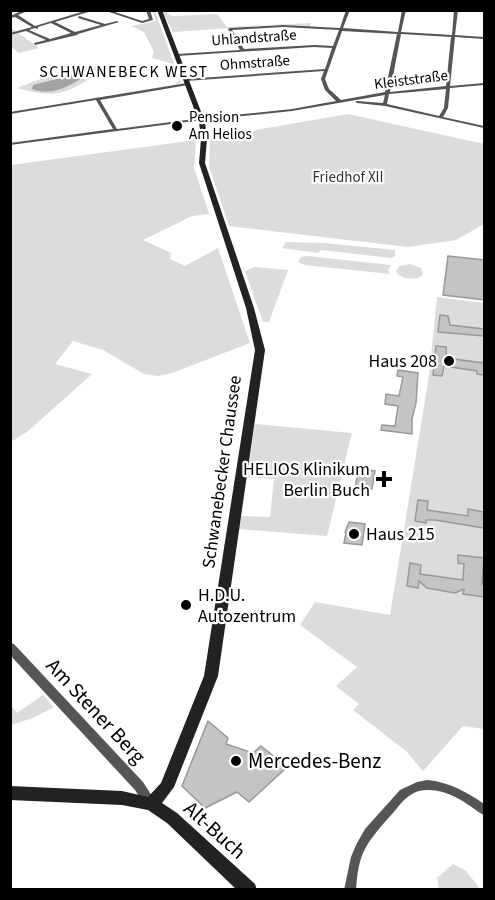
<svg xmlns="http://www.w3.org/2000/svg" width="495" height="900" font-family="'Source Sans 3',sans-serif">
	<style>
		.green { fill: #dcdcdc }
		.water { fill: #a3a3a3 }
		.building { fill: #c4c4c4; stroke: #999; stroke-width: 1.5 }
		.lines { fill: none; stroke-linecap: round; stroke-linejoin: round }
		.minor { fill: #555; fill-rule: evenodd }
		.tertiary { fill: #555; fill-rule: evenodd }
		.secondary { fill: #222; fill-rule: evenodd }
		.poi-dot { fill: #000; stroke: #fff; stroke-width: 2 }
		.labels { text-anchor: middle; dominant-baseline: central; stroke-width: 4.5; stroke-linejoin: round; paint-order: stroke }
		.far-street-label { font-size: 15px; fill: #000; stroke: #fff }
		.far-poi-label { font-size: 15px; fill: #000; stroke: #fff; text-anchor: start }
		.far-park-label { font-size: 15px; fill: #333; stroke: #fff }
		.far-neighbourhood-label { font-size: 16px; letter-spacing: 1.5px; fill: #000; stroke: #fff }
		.poi-label { font-size: 18px; fill: #000; stroke: #fff; text-anchor: end }
		.street-label { font-size: 18px; fill: #000; stroke: #fff }
		.near-street-label { font-size: 21px; fill: #000; stroke: #fff }
		.near-poi-label { font-size: 21px; fill: #000; stroke: #fff; text-anchor: start }
	</style>
	<rect width="100%" height="100%" fill="#fff"/>
	<g class="green">
		<path d="M153,11H155L181,83L172,85L179,81L173,64L152,58L154,52L144,32L131,26L156,21Z"/>
		<path d="M162,11H167L169,15L174,16L217,14L227,27L311,23L310,27L276,25L173,32Z"/>
		<path d="M10,27L39,48L19,53L11,47Z"/>
		<path d="M84,65L104,69C70,92 59,100 17,88L74,66Z"/>
		<path d="M348,114L484,144V224L456,240L408,247L229,226L209,166L210,138Z"/>
		<path d="M196,140L194,168L209,214L192,216L143,240L171,253L170,259L185,266L218,248L250,343L172,373L158,376L144,374L103,350L73,341L55,364L92,374L28,431L11,442V165Z"/>
		<path d="M286,242L324,243L395,250V256L391,258L321,250L318,253L282,248Z"/>
		<path d="M307,256L391,265L388,270L390,274L305,265L298,262L301,257Z"/>
		<path d="M410,264L421,268L423,275C415,281 403,280 396,272L399,266Z"/>
		<path d="M255,267L288,270L269,322H263L245,271Z"/>
		<path d="M437,297L484,303V729L463,726L423,771L406,751L353,710L359,704L336,686L357,667L300,625L315,602L390,615L429,376Z"/>
		<path d="M255,424L352,433L327,536L238,529L239,516L270,517L274,479L247,477Z"/>
		<path d="M43,695L54,707L33,718L11,725V706L17,713Z"/>
		<path d="M453,864L465,870L479,887L477,889H439L437,878Z"/>
	</g>
	<path class="water" d="M84,72L89,74C71,85 53,97 32,89L33,85Z"/>
	<g class="building">
		<path d="M448,256L484,260V300L443,295Z"/>
		<path d="M440,315L448,316L450,325L484,329V336L438,332Z"/>
		<path d="M436,346L446,347V358L484,363V375L477,374V371L444,366L442,376L433,375Z"/>
		<path d="M398,370L418,373L416,403L412,419V434L381,430L382,425L395,426L398,406L385,404L386,394L399,396L403,377L397,376Z"/>
		<path d="M359,469L375,471L372,489L355,487Z"/>
		<path d="M418,500L428,501L427,510L468,516V509L484,512V528L435,520H426V523L415,521Z"/>
		<path d="M349,522L365,524L362,545L344,543L346,533L345,532Z"/>
		<path d="M458,555L484,558L482,584H484V597L463,594L464,589L455,593L427,588L419,581L418,588L407,586L410,563L421,565L420,574L463,580L464,564L458,563Z"/>
		<path d="M208,721L228,738L226,744L253,753L261,746L287,767L249,802L237,792L205,808L182,786Z"/>
	</g>
	<g class="lines">
		<g class="minor">
			<path d="M24,10H30L18,15L35,26L88,10H95L55,22L75,32L101,25L78,18L79,16L105,24L117,21L119,22L78,34L77,35L35,45L34,43L46,40L26,31L10,35V33L32,27L15,17L10,18V16ZM51,23L71,33L50,39L29,30L35,28L38,29V27Z"/>
			<path d="M109,10L142,21L149,19L146,10H150L153,20L142,23L103,10Z"/>
			<path d="M346,10H350L343,28L398,32L402,10H406L401,32L452,35L454,10H458L455,35L484,37V39L455,37L450,86L484,83V85L450,88L448,108L443,117L484,126V128L385,106L357,103L355,102L357,101L383,103L385,95L292,111L194,121L10,145V143L113,129L96,100L10,114V112L187,83L189,84L188,85L100,100L117,129L194,119L292,109L336,101L325,90L321,79L324,71L186,81L184,80L186,79L325,69L332,48L314,47L177,56L175,55L177,54L240,50L228,29L230,28L283,25L340,28ZM283,27L339,30L333,46L314,45L244,49L232,30ZM342,31L397,34L385,92L341,100L329,89L325,79ZM401,34L451,37L446,86L390,92ZM446,89L444,108L439,116L387,104L389,94Z"/>
			<path d="M427,780C449,782 467,792 484,804V815L480,813C465,802 447,789 426,790C420,790 414,792 409,796C403,800 398,807 393,813C382,825 370,838 363,853C358,865 357,877 356,890H344L351,857L356,845L365,829L400,790L417,782Z"/>
		</g>
		<path class="tertiary" d="M10,643L14,644L143,782L157,804L156,808L151,810L146,808L135,790L10,655Z"/>
		<path class="secondary" d="M157,10H162L205,122L207,139L205,163L254,308L265,350L218,676L174,787L162,803L177,813L255,884L257,890H237L167,823L148,810L122,805L10,800V786L122,791L148,797L161,783L204,676L255,350L246,308L199,163L201,139L199,122Z"/>
	</g>
	<g class="poi-dot">
		<circle cx="177" cy="126" r="6"/>
		<circle cx="449" cy="361" r="6"/>
		<path d="M381 470h6v6h6v6h-6v6h-6v-6h-6v-6h6z"/>
		<circle cx="354" cy="534" r="6"/>
		<circle cx="186" cy="605" r="6"/>
		<circle cx="236" cy="761" r="6"/>
	</g>
	<g class="labels">
		<g class="far-street-label">
			<text transform="translate(254 38) rotate(-4)">Uhlandstraße</text>
			<text transform="translate(255 63) rotate(-4)">Ohmstraße</text>
			<text transform="translate(411 80) rotate(-7)">Kleiststraße</text>
		</g>
		<g class="far-poi-label">
			<text x="189" y="117">Pension<tspan x="189" dy="17">Am Helios</tspan></text>
		</g>
		<g class="far-park-label">
			<text x="348" y="177">Friedhof XII</text>
		</g>
		<g class="far-neighbourhood-label">
			<text x="124" y="72">SCHWANEBECK WEST</text>
		</g>
		<g class="poi-label">
			<text x="437" y="361">Haus 208</text>
			<text x="370" y="469">HELIOS Klinikum<tspan x="370" dy="21">Berlin Buch</tspan></text>
			<text x="366" y="534" text-anchor="start">Haus 215</text>
			<text x="198" y="595" text-anchor="start">H.D.U.<tspan x="198" dy="21">Autozentrum</tspan></text>
		</g>
		<g class="street-label">
			<text transform="translate(222 472) rotate(-82)">Schwanebecker Chaussee</text>
		</g>
		<g class="near-street-label">
			<text transform="translate(96 711) rotate(47)">Am Stener Berg</text>
			<text transform="translate(215 830) rotate(42)">Alt-Buch</text>
		</g>
		<g class="near-poi-label">
			<text x="248" y="761">Mercedes-Benz</text>
		</g>
	</g>
	<rect width="495" height="900" fill="none" stroke="#000000" stroke-width="24"/>
</svg>
